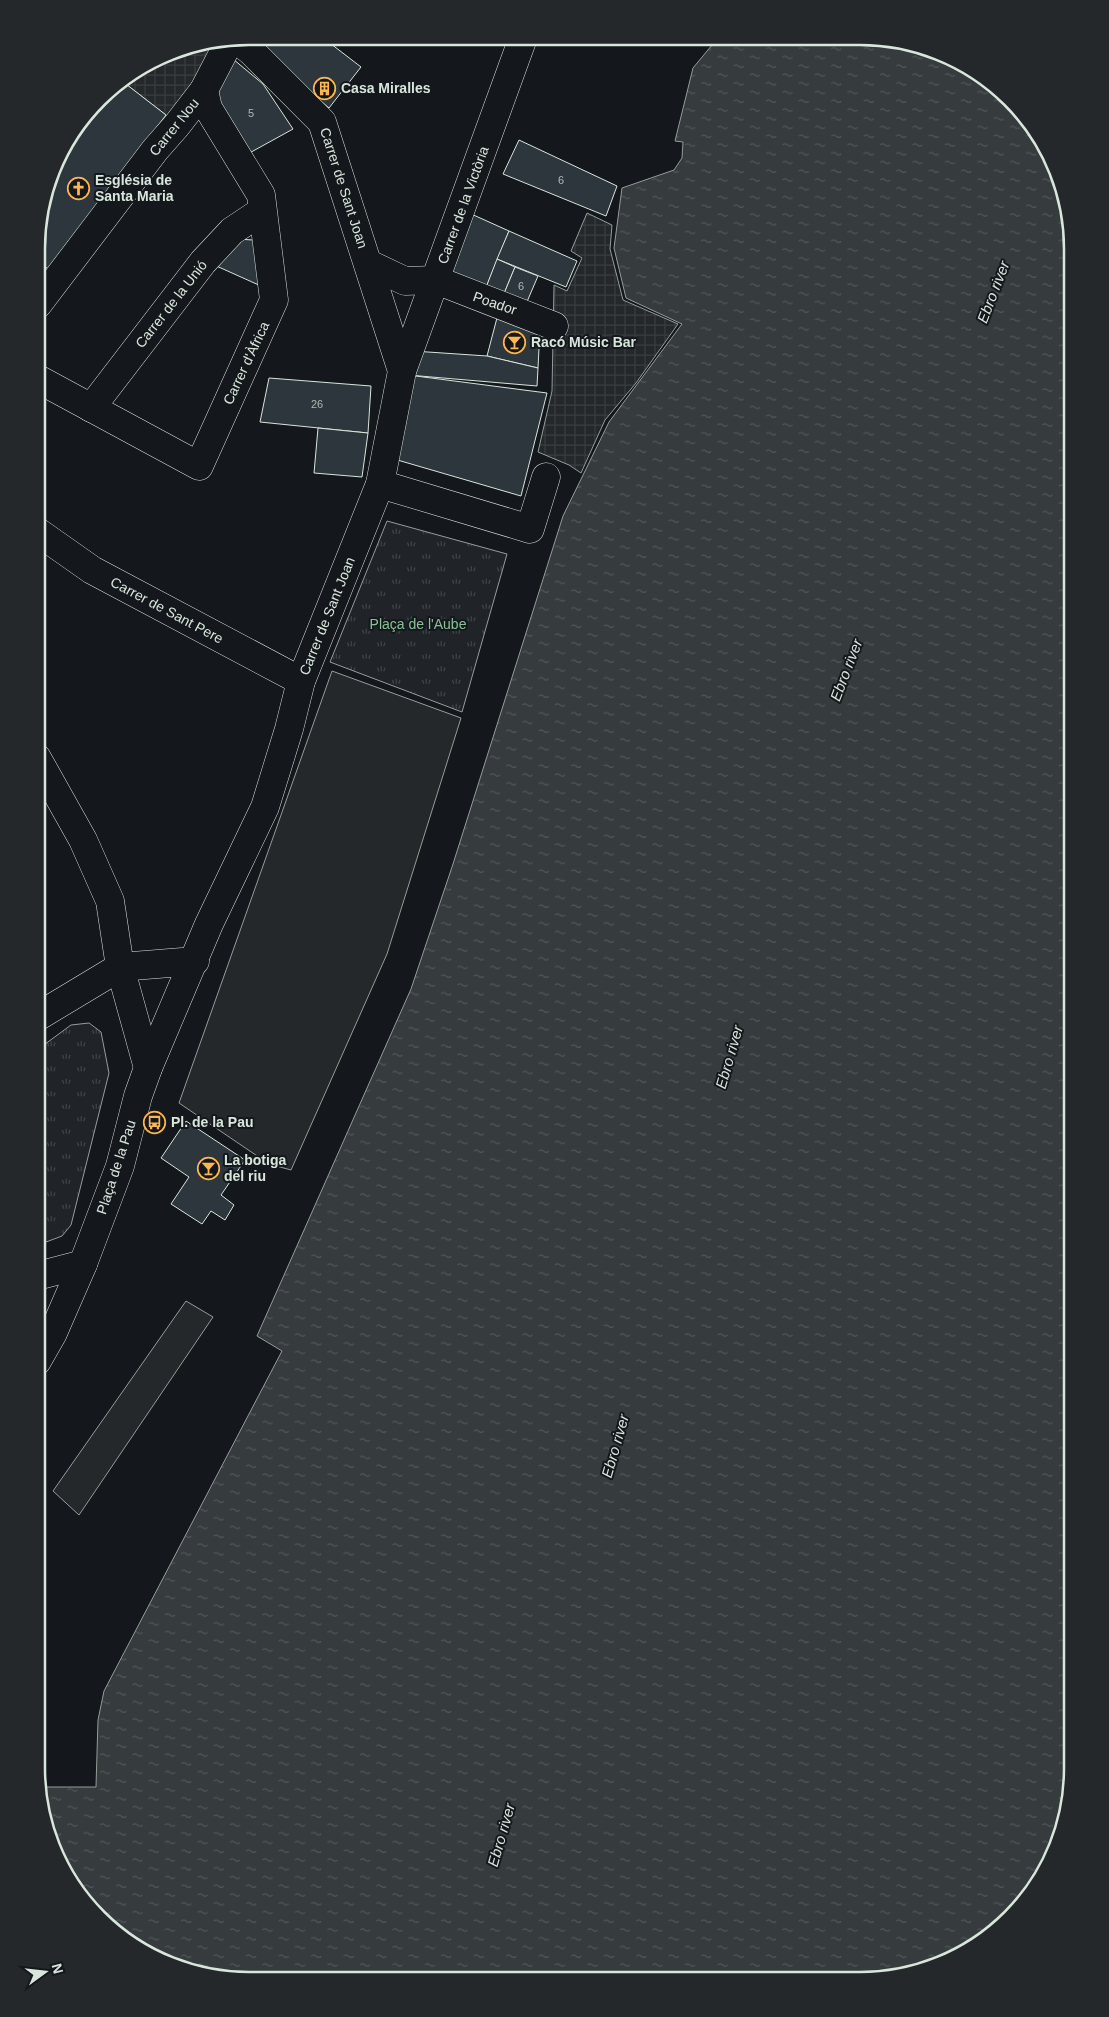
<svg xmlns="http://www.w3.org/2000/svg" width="1109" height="2017" font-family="Arial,sans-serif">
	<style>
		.grass { fill: url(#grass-tufts); stroke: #939e99 }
		.parking { fill: #24282b; stroke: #939e99 }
		.plaza { fill: url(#plaza-grid); stroke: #939e99 }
		.water { fill: url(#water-ripples); stroke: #939e99 }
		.building { fill: #2c363c; stroke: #d8e6dc }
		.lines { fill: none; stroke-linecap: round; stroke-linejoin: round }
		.minor-casing { stroke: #d8e6dc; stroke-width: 29 }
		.minor { stroke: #14181c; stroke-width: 28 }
		.labels { text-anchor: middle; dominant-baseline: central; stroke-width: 4; stroke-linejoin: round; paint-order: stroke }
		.number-label { font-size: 11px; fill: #adbab4 }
		.poi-label { font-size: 14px; font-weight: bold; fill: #d8e6dc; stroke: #14181c; text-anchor: start }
		.street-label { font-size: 14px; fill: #d8e6dc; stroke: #14181c }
		.park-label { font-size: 14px; fill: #8ac095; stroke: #14181c }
		.water-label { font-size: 15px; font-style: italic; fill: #d8e6dc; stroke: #14181c }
		.rim { fill: none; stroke: #d8e6dc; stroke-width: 2.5 }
	</style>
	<defs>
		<pattern id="grass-tufts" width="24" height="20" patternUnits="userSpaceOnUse" patternTransform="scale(1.25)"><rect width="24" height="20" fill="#202428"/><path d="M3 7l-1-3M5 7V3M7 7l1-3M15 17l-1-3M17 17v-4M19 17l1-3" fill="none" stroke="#404447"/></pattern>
		<pattern id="plaza-grid" width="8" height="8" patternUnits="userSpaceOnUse" patternTransform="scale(1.25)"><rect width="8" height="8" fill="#24282b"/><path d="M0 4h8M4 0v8" fill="none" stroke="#393d3f"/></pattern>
		<pattern id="water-ripples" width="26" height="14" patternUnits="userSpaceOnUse" patternTransform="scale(1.25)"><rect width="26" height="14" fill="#363b3e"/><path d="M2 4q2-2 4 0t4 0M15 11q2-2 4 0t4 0" fill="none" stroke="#525759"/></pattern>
	</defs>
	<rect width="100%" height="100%" fill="#14181c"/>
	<g class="grass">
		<path d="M387,521L507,554L462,712L330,662Z"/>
		<path d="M89,1023L101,1032L109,1073L71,1225L62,1236L38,1245L37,1050L71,1025Z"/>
	</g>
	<g class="parking">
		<path d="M332,671L461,718L387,954L291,1170L269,1164L179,1103Z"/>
		<path d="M186,1301L213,1317L79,1515L53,1491Z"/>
	</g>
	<g class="plaza">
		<path d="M229,40L171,122L166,115L122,81L168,52Z"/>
		<path d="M587,213L612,225L610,249L623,300L678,324L636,383L605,420L581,473L569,465L538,452L552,391L554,285L567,291L582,258L571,251Z"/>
	</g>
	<path class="water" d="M717,39L901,40L954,58L1000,89L1037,130L1061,180L1073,249L1072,1782L1061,1837L1029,1897L989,1937L929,1969L860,1981L221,1979L167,1964L119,1937L80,1897L48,1837L43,1809V1787H96L98,1720L104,1691L282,1351L257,1336L411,989L453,864L563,516L609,422L682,324L626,298L614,248L622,188L674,170L682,158L683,142L675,141L693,68Z"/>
	<g class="building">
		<path d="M249,36L322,37L361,67L329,108L247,38Z"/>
		<path d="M233,59L263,84L293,129L244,156L211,96Z"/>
		<path d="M122,81L166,115L48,269L38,261V221L58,155L108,89Z"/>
		<path d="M519,140L617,186L606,216L503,174Z"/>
		<path d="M469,213L509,231L485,290L442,275Z"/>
		<path d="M509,231L577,261L566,287L497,259Z"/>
		<path d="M237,239L253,240L261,286L212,264Z"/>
		<path d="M497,259L515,267L503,296L485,290Z"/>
		<path d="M515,267L538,276L526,304L503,296Z"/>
		<path d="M498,314L540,328L538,368L487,356Z"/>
		<path d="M413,351L487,356L538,368L537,386L408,375Z"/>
		<path d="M408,375L547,393L521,496L394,459Z"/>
		<path d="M269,378L371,386L368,433L260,422Z"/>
		<path d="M318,428L368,433L362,477L314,473Z"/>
		<path d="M186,1121L245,1160L221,1195L234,1205L225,1220L211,1211L202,1224L171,1204L189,1177L161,1158Z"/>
	</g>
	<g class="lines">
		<defs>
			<g id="minor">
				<path d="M369,264L405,281L436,280L554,326"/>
				<path d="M38,304L155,150L177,125L204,90L230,40"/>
				<path d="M402,371L523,38"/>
				<path d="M38,379L199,466L274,300L261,195L208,108L204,90"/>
				<path d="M91,408L203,262L232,231L262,211"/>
				<path d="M380,484L530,529L546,477"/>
				<path d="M38,532L92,570L301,681"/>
				<path d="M37,758L83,840L110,901L120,967L148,1068"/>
				<path d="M37,1017L120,967L195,961"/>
				<path d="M37,1276L83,1264"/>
				<path d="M37,1361L53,1333L83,1264L120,1166L138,1096L148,1068L209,924L265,807L289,729L301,681L380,484L402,371L322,122L251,51L235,39"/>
			</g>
		</defs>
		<use href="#minor" class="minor-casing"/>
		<use href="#minor" class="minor"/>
	</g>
	<defs>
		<symbol id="building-ring" viewBox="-11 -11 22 22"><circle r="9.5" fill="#14181c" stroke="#ffb74d" stroke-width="1.5"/><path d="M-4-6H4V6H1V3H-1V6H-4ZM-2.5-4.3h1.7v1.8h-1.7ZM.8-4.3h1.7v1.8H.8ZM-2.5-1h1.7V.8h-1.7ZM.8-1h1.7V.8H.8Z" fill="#ffb74d"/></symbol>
		<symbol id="church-ring" viewBox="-11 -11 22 22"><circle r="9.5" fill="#14181c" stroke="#ffb74d" stroke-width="1.5"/><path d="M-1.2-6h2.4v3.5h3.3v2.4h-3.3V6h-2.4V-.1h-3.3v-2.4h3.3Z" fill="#ffb74d"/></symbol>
		<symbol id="bar-ring" viewBox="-11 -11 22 22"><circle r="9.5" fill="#14181c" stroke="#ffb74d" stroke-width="1.5"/><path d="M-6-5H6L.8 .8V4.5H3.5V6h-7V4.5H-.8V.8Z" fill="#ffb74d"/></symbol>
		<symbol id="bus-ring" viewBox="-11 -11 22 22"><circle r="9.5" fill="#14181c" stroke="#ffb74d" stroke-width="1.5"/><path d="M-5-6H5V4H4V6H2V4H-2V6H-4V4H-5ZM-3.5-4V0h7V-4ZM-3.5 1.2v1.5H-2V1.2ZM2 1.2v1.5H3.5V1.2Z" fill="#ffb74d"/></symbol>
	</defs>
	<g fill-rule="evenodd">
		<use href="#building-ring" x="312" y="76" width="25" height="25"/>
		<use href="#church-ring" x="66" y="176" width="25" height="25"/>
		<use href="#bar-ring" x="502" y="330" width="25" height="25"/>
		<use href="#bus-ring" x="142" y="1110" width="25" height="25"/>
		<use href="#bar-ring" x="196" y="1156" width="25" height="25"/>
	</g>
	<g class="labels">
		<g class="number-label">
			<text x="251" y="113">5</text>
			<text x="561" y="180">6</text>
			<text x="521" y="286">6</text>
			<text x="317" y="404">26</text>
		</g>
		<g class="poi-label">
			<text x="341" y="88">Casa Miralles</text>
			<text x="95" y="180">Església de<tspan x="95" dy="16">Santa Maria</tspan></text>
			<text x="531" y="342">Racó Músic Bar</text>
			<text x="171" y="1122">Pl. de la Pau</text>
			<text x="224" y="1160">La botiga<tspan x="224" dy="16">del riu</tspan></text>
		</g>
		<g class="street-label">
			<text transform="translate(174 127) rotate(-51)">Carrer Nou</text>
			<text transform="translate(344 188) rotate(72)">Carrer de Sant Joan</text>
			<text transform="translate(463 205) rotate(-70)">Carrer de la Victòria</text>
			<text transform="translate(495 303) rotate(19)">Poador</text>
			<text transform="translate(171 304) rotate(-52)">Carrer de la Unió</text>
			<text transform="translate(246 363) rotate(-65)">Carrer d'Àfrica</text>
			<text transform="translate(167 610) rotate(28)">Carrer de Sant Pere</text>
			<text transform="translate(327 616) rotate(-68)">Carrer de Sant Joan</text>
			<text transform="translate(116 1167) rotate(-72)">Plaça de la Pau</text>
		</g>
		<g class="park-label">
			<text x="418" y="624">Plaça de l'Aube</text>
		</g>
		<g class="water-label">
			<text transform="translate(993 292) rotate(-69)">Ebro river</text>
			<text transform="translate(846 670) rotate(-69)">Ebro river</text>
			<text transform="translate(729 1057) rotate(-74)">Ebro river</text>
			<text transform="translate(615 1446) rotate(-74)">Ebro river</text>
			<text transform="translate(501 1835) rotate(-74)">Ebro river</text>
		</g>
	</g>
	<path d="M0 0H1109V2017H0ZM249 45H860A204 204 0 0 1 1064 249V1768A204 204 0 0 1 860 1972H249A204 204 0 0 1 45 1768V249A204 204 0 0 1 249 45Z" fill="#24282b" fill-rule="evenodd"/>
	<path class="rim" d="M249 45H860A204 204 0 0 1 1064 249V1768A204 204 0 0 1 860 1972H249A204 204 0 0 1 45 1768V249A204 204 0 0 1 249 45Z"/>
	<g transform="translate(45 1972) rotate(75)" stroke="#14181c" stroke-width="4" paint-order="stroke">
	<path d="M0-4L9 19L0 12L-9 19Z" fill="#d8e6dc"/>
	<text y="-8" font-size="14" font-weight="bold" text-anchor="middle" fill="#d8e6dc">N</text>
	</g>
</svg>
